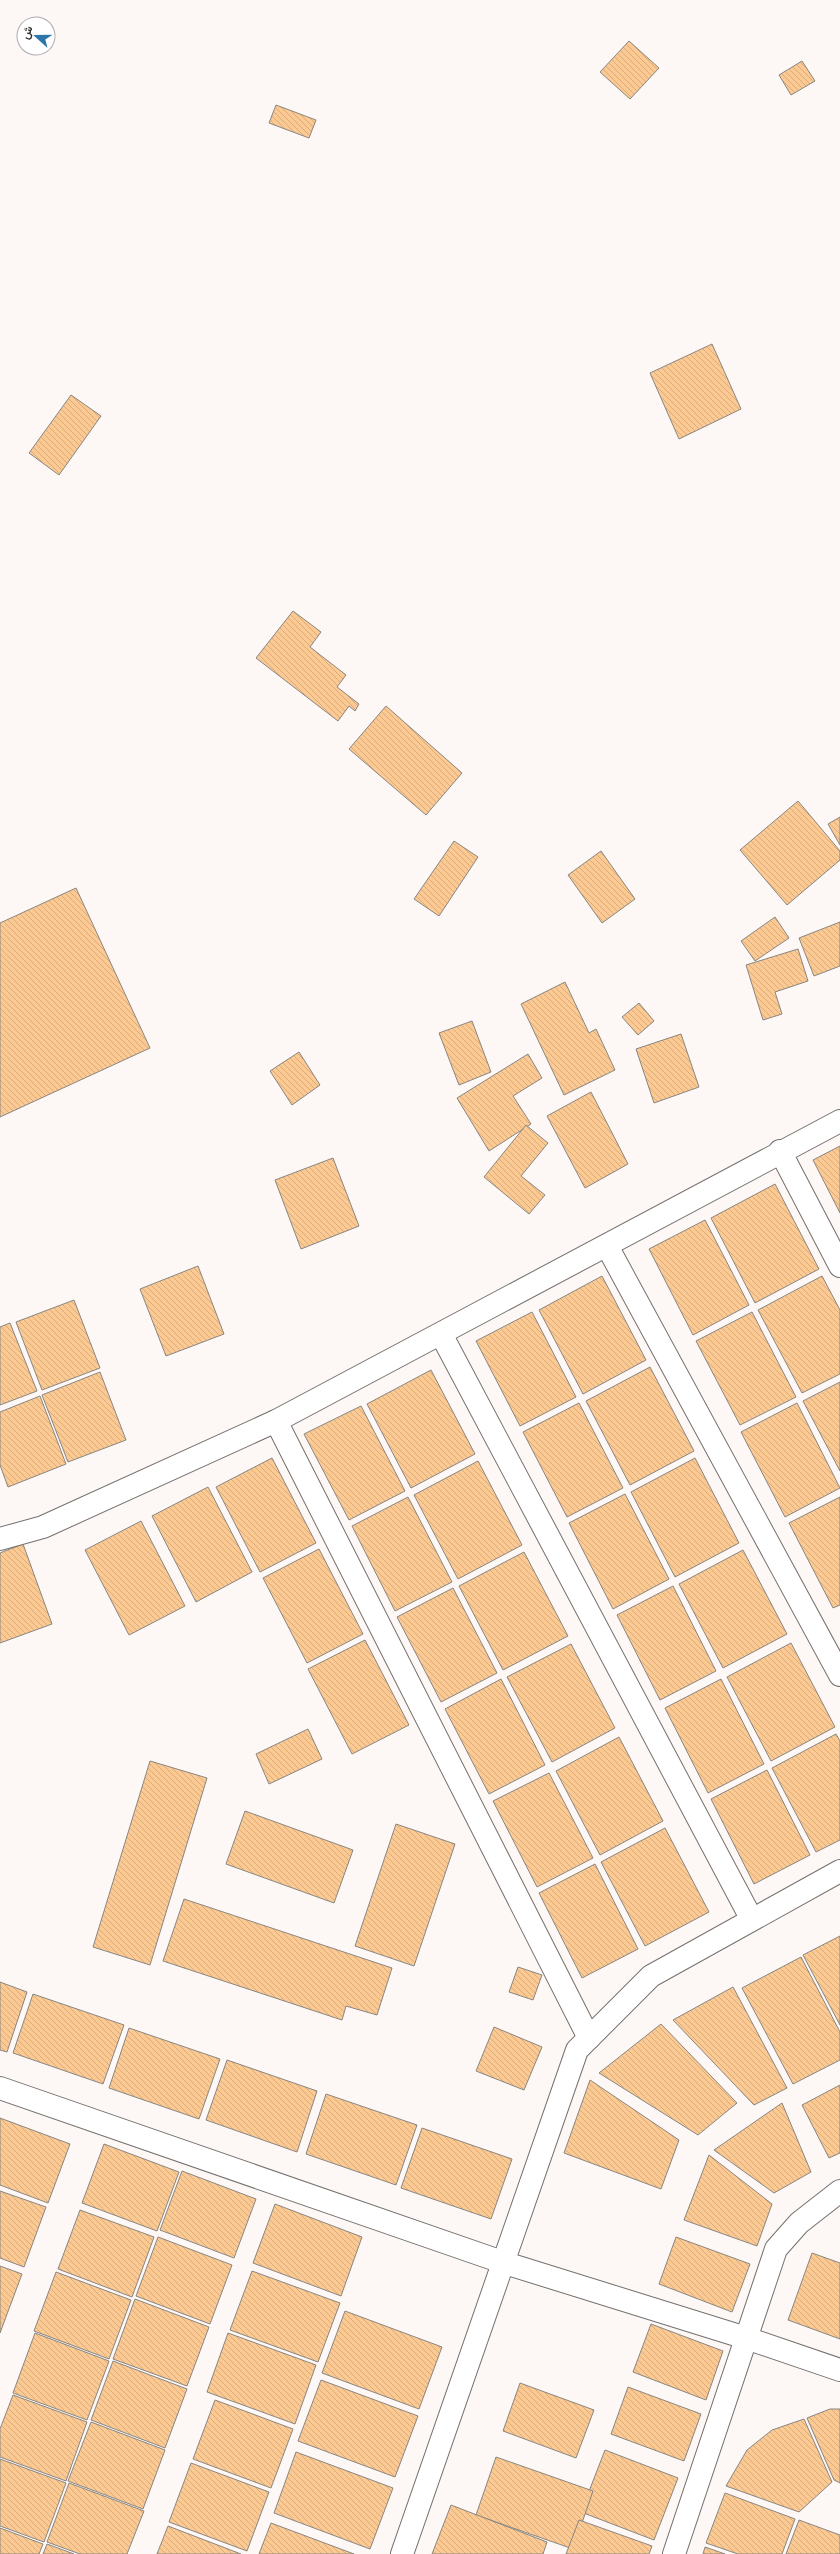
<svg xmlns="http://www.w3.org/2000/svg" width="840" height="2554" font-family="Bitter,Vazirmatn,serif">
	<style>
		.building { fill: url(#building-back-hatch); stroke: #898682 }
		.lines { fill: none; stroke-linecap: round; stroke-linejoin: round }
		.minor-casing { stroke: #74706d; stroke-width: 24 }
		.minor { stroke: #fff; stroke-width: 22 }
	</style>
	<defs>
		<pattern id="building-back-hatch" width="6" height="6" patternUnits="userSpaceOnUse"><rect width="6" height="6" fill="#fbc991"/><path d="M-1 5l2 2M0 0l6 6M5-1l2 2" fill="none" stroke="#d7ad7d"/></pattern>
	</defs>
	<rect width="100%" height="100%" fill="#fdf8f5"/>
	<g class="building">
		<path d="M629,41L659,68L630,99L600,72Z"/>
		<path d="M802,61L815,81L791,95L779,75Z"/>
		<path d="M276,105L316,120L309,138L269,123Z"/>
		<path d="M712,344L741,409L679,439L650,373Z"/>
		<path d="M71,395L101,416L59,475L29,453Z"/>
		<path d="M293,611L321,632L310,647L346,675L337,687L359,704L355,711L349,706L338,721L256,658Z"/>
		<path d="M386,706L462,773L426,815L349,749Z"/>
		<path d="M798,801L840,851V860L787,905L740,850Z"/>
		<path d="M840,817V845L828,824Z"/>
		<path d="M454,841L478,857L439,916L414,899Z"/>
		<path d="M601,851L635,899L602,923L568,875Z"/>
		<path d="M76,888L150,1048L0,1117V923Z"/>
		<path d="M775,917L789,938L755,961L741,941Z"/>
		<path d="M840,922V966L814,976L799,938Z"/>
		<path d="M798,949L808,981L775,992L782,1014L763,1020L746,965Z"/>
		<path d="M565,982L589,1033L596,1029L615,1070L564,1095L521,1004Z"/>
		<path d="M639,1003L654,1021L638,1035L622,1017Z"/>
		<path d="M472,1021L491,1072L459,1085L439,1033Z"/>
		<path d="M681,1034L699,1087L654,1103L636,1049Z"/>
		<path d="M299,1052L320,1085L292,1105L270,1071Z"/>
		<path d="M528,1054L542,1078L513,1096L531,1124L489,1151L457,1098Z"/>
		<path d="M591,1092L628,1164L585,1188L547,1116Z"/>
		<path d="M526,1125L548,1143L521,1176L545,1195L529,1214L484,1177Z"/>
		<path d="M840,1146V1213L813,1160Z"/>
		<path d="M333,1158L359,1226L301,1249L275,1180Z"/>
		<path d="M775,1184L819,1269L755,1303L711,1218Z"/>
		<path d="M705,1220L749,1305L693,1335L649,1249Z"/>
		<path d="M198,1266L224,1334L166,1356L140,1289Z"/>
		<path d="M602,1276L646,1360L583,1394L539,1310Z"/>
		<path d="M822,1276L840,1310V1374L802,1393L758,1310Z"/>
		<path d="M74,1300L100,1368L42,1390L16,1322Z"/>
		<path d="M532,1312L576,1397L520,1426L476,1341Z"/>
		<path d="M752,1312L796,1397L740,1425L696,1341Z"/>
		<path d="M10,1323L37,1391L0,1405V1327Z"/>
		<path d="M650,1367L694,1451L630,1485L586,1401Z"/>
		<path d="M431,1370L475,1454L411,1488L367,1404Z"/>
		<path d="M100,1372L126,1440L68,1462L42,1395Z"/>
		<path d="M840,1382V1471L803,1401Z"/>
		<path d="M40,1396L66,1464L8,1487L0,1465V1412Z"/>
		<path d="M579,1403L623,1488L567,1517L523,1432Z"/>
		<path d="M797,1403L840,1488L785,1517L741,1432Z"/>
		<path d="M361,1406L405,1491L349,1520L304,1434Z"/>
		<path d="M272,1458L316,1543L260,1572L216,1487Z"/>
		<path d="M695,1458L739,1543L675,1577L631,1492Z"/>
		<path d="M478,1461L522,1545L458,1579L414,1495Z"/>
		<path d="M208,1487L252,1572L196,1602L152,1516Z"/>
		<path d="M625,1494L669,1579L613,1609L569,1523Z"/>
		<path d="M408,1497L452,1582L395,1611L352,1526Z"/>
		<path d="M840,1497V1605L833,1608L789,1523Z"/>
		<path d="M141,1521L185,1606L129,1635L85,1550Z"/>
		<path d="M23,1544L52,1624L0,1643V1553Z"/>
		<path d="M319,1549L363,1634L307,1663L263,1578Z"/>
		<path d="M743,1550L787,1634L723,1668L679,1584Z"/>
		<path d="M524,1552L568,1636L503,1670L459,1586Z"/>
		<path d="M673,1586L716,1671L660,1700L617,1615Z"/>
		<path d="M453,1588L497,1673L441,1702L397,1617Z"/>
		<path d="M365,1640L409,1725L352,1754L308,1669Z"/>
		<path d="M791,1643L835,1727L771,1761L727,1677Z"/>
		<path d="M571,1644L615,1728L552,1762L507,1677Z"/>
		<path d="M501,1679L545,1765L489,1794L445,1709Z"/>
		<path d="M721,1679L764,1764L708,1793L665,1708Z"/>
		<path d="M308,1729L322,1759L269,1784L256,1754Z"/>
		<path d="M836,1734L840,1741V1840L816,1852L772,1768Z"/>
		<path d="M619,1737L663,1821L600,1855L556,1771Z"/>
		<path d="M150,1761L207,1778L150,1965L93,1947Z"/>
		<path d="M767,1770L810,1855L754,1884L711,1799Z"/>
		<path d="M549,1773L593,1858L537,1887L493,1801Z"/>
		<path d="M245,1811L353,1850L334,1903L226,1864Z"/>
		<path d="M396,1824L455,1844L414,1966L355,1946Z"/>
		<path d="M665,1828L709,1912L645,1946L601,1862Z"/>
		<path d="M595,1864L638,1949L582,1978L539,1893Z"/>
		<path d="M184,1899L392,1968L377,2015L346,2006L342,2020L163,1961Z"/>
		<path d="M840,1936V2025L803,1955Z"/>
		<path d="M801,1957L840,2032V2060L793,2084L742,1988Z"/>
		<path d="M518,1967L542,1975L533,2000L509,1992Z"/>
		<path d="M0,1982L27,1992L7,2052L0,2050Z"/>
		<path d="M733,1987L787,2088L754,2105L673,2020Z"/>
		<path d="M33,1994L124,2025L103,2084L13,2053Z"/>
		<path d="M661,2024L737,2103L698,2135L599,2073Z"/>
		<path d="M494,2027L542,2047L524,2090L476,2071Z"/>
		<path d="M129,2028L220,2059L199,2119L109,2088Z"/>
		<path d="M227,2060L317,2091L297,2152L206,2120Z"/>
		<path d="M590,2080L679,2140L661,2189L564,2153Z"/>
		<path d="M840,2085V2153L829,2158L802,2105Z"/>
		<path d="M326,2094L417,2125L396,2185L306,2154Z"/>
		<path d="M782,2103L811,2172L774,2193L714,2150Z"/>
		<path d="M0,2118L70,2144L48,2203L0,2185Z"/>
		<path d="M422,2128L512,2159L491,2219L401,2188Z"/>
		<path d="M104,2144L179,2172L157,2231L82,2203Z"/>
		<path d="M709,2155L772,2204L757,2246L684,2220Z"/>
		<path d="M182,2171L256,2199L234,2258L160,2230Z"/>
		<path d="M0,2191L46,2207L24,2267L0,2258Z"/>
		<path d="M275,2204L362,2237L341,2296L253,2263Z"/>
		<path d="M80,2210L154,2237L132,2297L58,2269Z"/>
		<path d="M158,2237L232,2265L210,2324L136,2296Z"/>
		<path d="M676,2237L750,2264L732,2312L659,2284Z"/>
		<path d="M812,2253L840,2263V2339L788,2320Z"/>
		<path d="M0,2266L22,2274L0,2333Z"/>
		<path d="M252,2271L340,2303L318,2362L230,2330Z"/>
		<path d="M56,2272L131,2300L109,2359L34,2331Z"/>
		<path d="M135,2299L209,2327L187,2386L113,2359Z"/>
		<path d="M345,2311L442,2347L419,2409L322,2373Z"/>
		<path d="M651,2324L723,2351L706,2400L633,2372Z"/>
		<path d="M35,2333L109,2361L87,2420L13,2393Z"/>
		<path d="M228,2333L316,2365L295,2424L207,2392Z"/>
		<path d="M113,2361L187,2389L165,2448L91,2420Z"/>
		<path d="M321,2380L418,2416L395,2477L298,2441Z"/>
		<path d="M520,2383L594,2410L576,2458L503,2431Z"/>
		<path d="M628,2387L701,2414L684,2461L611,2434Z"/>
		<path d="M13,2395L87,2422L66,2481L0,2457V2429Z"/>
		<path d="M215,2400L293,2429L271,2488L193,2459Z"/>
		<path d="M830,2409H840V2483L834,2480L807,2418Z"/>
		<path d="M804,2419L832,2482L799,2512L726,2486L747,2450L772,2430Z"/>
		<path d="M91,2422L165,2450L143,2509L68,2481Z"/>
		<path d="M605,2450L678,2478L654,2540L581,2512Z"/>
		<path d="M296,2452L393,2488L370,2549L274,2513Z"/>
		<path d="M496,2457L593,2491L573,2549L476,2515Z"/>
		<path d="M0,2459L66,2483L44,2542L0,2526Z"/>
		<path d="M191,2463L269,2492L247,2551L169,2522Z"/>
		<path d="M69,2483L144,2511L127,2554H80L47,2542Z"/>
		<path d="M725,2493L795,2519L782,2554H738L706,2543Z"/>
		<path d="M451,2505L547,2542L543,2554H432Z"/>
		<path d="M579,2520L652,2546L649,2554H566Z"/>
		<path d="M799,2520L840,2535V2554H786Z"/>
		<path d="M271,2523L354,2554H259Z"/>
		<path d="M168,2526L241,2554H157Z"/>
		<path d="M0,2528L43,2544L39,2554H0Z"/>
		<path d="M47,2544L74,2554H43Z"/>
		<path d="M705,2547L725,2554H703Z"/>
	</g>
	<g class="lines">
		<defs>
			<g id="minor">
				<path d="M780,1151L840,1266"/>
				<path d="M607,1246L840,1675"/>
				<path d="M441,1334L751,1918"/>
				<path d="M276,1421L589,2038"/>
				<path d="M0,1539L43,1527L276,1421L840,1121"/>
				<path d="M0,2088L505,2263L746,2338L840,2370"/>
				<path d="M402,2554L577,2050L651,1976L840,1871"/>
				<path d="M674,2554L776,2249L799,2223L840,2191"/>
			</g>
		</defs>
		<use href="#minor" class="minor-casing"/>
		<use href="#minor" class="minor"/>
	</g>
	<g transform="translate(36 36) rotate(291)"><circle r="19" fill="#ffffff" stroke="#acabab"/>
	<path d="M0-3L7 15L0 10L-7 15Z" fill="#2d76aa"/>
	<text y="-6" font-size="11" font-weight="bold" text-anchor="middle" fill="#302e2d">ش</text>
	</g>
</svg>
